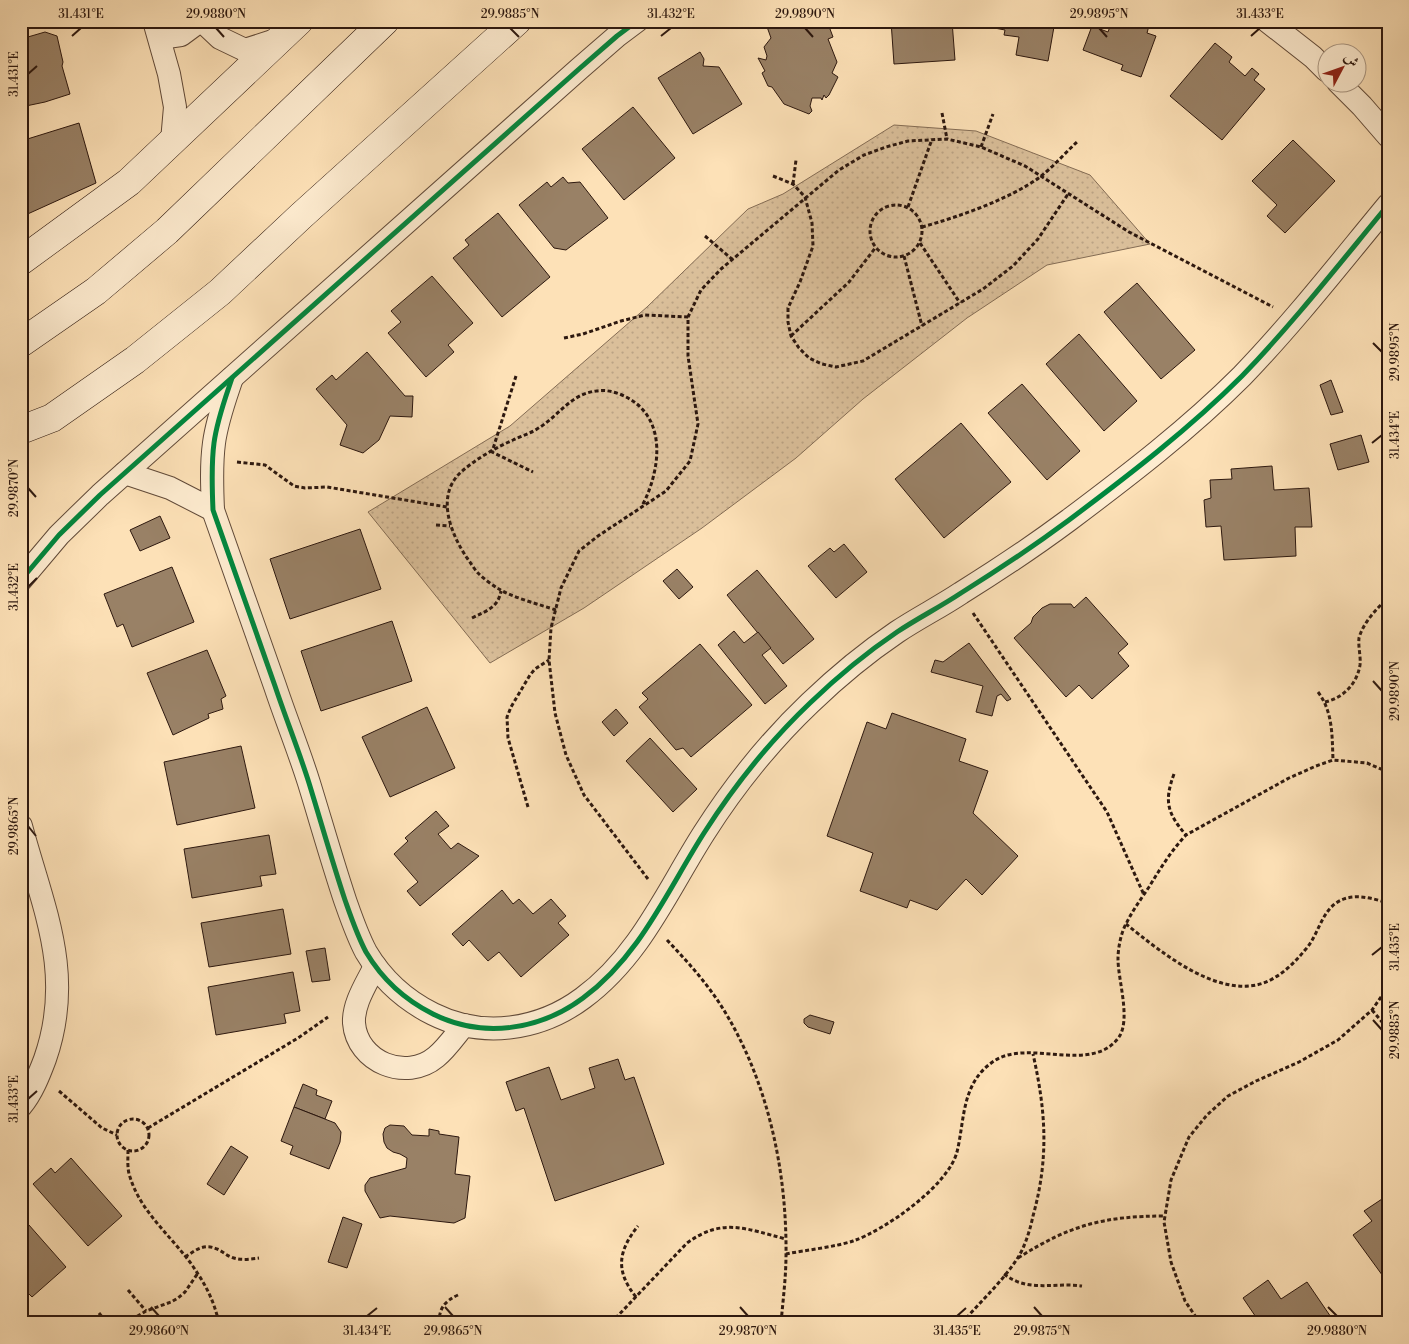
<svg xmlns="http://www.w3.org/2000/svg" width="1409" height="1344" font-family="'Libre Bodoni',Amiri,serif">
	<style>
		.park { fill: url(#park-dots); stroke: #846c54 }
		.building { fill: #998166; stroke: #2d180f }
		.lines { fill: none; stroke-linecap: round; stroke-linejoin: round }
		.street-casing { stroke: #614a39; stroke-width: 24 }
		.secondary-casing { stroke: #2d180f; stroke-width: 29 }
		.path { stroke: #2d180f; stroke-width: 3; stroke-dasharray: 4 2.5; stroke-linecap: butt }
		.street { stroke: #feecd0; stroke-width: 22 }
		.secondary { stroke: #feecd0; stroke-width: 28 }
		.cycleway-casing { stroke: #feecd0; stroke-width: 8 }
		.cycleway { stroke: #00873e; stroke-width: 5 }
		.ticks { fill: none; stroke: #2d180f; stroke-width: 2 }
		.neatline { fill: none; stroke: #2d180f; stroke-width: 2 }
		.ticks-label { font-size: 12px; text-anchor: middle; fill: #2d180f }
	</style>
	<defs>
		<pattern id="park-dots" width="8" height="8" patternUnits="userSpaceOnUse" patternTransform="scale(1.25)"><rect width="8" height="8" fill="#dabf9a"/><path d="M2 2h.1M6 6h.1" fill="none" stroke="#bba384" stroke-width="1.8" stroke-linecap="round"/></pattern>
	</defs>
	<rect width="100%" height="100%" fill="#fde1b7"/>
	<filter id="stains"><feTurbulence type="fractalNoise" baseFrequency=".004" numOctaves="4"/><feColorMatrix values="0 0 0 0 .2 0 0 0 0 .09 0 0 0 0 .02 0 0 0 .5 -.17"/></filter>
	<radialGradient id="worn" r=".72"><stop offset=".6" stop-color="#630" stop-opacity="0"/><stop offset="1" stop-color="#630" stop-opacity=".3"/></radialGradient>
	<path class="park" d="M894,125L976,131L1090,175L1150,244L1047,265L967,318L863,399L796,458L702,528L584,608L490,663L368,512L510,426L647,307L748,209L783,194Z"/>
	<g class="building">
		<path d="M775,21H827L833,37L828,39L837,62L832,73L838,77L829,95L826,98L824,95L822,100L821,98H812L810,106L812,111L809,114L784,104L772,87L768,86L762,73L765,71L758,58L766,60L767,56L764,47L771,38L766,24Z"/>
		<path d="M891,21H952L955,60L894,64Z"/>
		<path d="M991,21H1055L1048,61L1016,55L1019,37L1004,35L1005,30L989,27Z"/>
		<path d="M1112,21L1150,22L1147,33L1156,36L1141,77L1121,70L1123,65L1083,50L1092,26L1108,32Z"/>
		<path d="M45,32L57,36L63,62L62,66L70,94L45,102L21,107V39Z"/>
		<path d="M1215,43L1232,57L1229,62L1245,76L1252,68L1259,74L1254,80L1265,89L1222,140L1170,96Z"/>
		<path d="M700,52L704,59L703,66L719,67L742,104L693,134L658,78Z"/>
		<path d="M633,107L675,158L624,200L582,149Z"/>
		<path d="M79,123L96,183L21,217V141Z"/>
		<path d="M1293,140L1335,181L1285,233L1267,216L1277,205L1252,181Z"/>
		<path d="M563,177L568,183L580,182L608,218L566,250L554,248L519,205L547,182L551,187Z"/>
		<path d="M498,213L550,277L502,317L453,258L469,245L465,240Z"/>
		<path d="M432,276L473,323L448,345L454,352L426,377L388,333L401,322L391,311Z"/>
		<path d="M1137,283L1195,350L1161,379L1104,312Z"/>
		<path d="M1079,334L1137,401L1104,431L1046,364Z"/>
		<path d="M367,352L405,396H413L412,417L390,416L379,440L363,453L340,445L347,425L316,389L332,375L336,380Z"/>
		<path d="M1331,380L1343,412L1331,415L1320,385Z"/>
		<path d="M1022,384L1080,451L1047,480L988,413Z"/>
		<path d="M961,423L1011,482L944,538L895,479Z"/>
		<path d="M1361,435L1369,462L1338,470L1330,444Z"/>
		<path d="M1272,466L1274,490L1309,488L1312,527H1295L1296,556L1224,560L1221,526L1206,527L1204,500L1211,498L1210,480L1232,479L1231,469Z"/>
		<path d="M160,516L170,538L140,551L130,530Z"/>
		<path d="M360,529L381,589L290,619L270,559Z"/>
		<path d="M844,544L867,572L836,598L808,566L830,548L834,552Z"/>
		<path d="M172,567L194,622L132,647L123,624L117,627L104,594Z"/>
		<path d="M677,569L693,587L679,599L663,581Z"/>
		<path d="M757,570L814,639L783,664L727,595Z"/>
		<path d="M1086,597L1128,644L1118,653L1129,666L1092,699L1079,685L1066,697L1014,638L1031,623L1033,617L1042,608L1050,604H1071L1074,608Z"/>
		<path d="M392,621L412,681L321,711L301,651Z"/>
		<path d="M734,631L744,643L758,632L771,648L762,655L787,686L765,704L718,645Z"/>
		<path d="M969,643L1011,699L1007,701L1001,694L997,696L992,716L976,712L983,686L931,672L935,660L943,662Z"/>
		<path d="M700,644L752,705L691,757L683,748L676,750L639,707L648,699L642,693Z"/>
		<path d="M207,650L226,696L221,699L223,709L208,714L209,718L173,735L147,673Z"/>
		<path d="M427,707L455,768L390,797L362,737Z"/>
		<path d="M616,709L628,723L614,736L602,722Z"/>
		<path d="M892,713L966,739L959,761L988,771L973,813L1018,856L982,895L966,879L937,910L910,900L907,908L860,891L873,853L827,836L867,722L886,729Z"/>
		<path d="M650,738L697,789L673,812L626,761Z"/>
		<path d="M241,746L255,808L177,825L164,762Z"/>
		<path d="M436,811L449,826L438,834L451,849L458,843L479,856L420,906L407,891L418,882L394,854L408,841L405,838Z"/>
		<path d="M269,835L276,874L260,876L262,886L192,898L184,849Z"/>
		<path d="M502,890L513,904L519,899L533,914L551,899L566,916L558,923L569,935L521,977L499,952L488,961L469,940L463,946L452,934Z"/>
		<path d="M283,909L291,954L209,967L201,923Z"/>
		<path d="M325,948L330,980L312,982L306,951Z"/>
		<path d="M293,972L300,1011L284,1014L286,1023L216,1035L208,987Z"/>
		<path d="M810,1015L834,1022L830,1034L808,1027L804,1023V1019Z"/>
		<path d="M618,1059L625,1080L634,1077L664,1164L555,1201L524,1108L516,1111L506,1082L549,1067L561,1100L595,1088L589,1068Z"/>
		<path d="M303,1084L317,1090L316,1095L332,1101L325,1119L294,1107Z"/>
		<path d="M294,1107L335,1123L341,1132L340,1142L329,1169L290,1154L293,1146L281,1141Z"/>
		<path d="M390,1125L404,1126L412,1135L429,1136V1129L439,1131V1134L459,1137L455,1174L470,1176L465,1218L454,1223L390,1216L380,1218L365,1191V1185L370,1178L406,1168L407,1158L400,1154L393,1152L387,1148L384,1142L383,1134L385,1128Z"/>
		<path d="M231,1146L248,1157L224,1195L207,1184Z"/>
		<path d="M71,1158L122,1216L88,1246L33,1184L51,1168L55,1173Z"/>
		<path d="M1388,1195V1283L1353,1235L1372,1221L1364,1211Z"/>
		<path d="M21,1216L66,1267L32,1297L21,1286Z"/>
		<path d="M343,1217L362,1224L347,1268L328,1262Z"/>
		<path d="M1268,1280L1281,1299L1307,1282L1335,1323H1260L1243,1298Z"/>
	</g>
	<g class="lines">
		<defs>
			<g id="street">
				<path d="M154,21L169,74L175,107L172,141"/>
				<path d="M202,21L220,38L245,50L279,39"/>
				<path d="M1267,21L1313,57L1326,70"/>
				<path d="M160,38L181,35L200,21"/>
				<path d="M1338,82L1362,106L1388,136"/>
				<path d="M232,378C225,399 217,420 214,443C211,465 212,487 213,510C234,568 254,627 275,686C286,719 299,751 309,783C321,822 332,861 345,900C351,917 357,935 366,952C382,979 405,1000 433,1014C483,1039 540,1030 583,998C640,956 667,891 704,833C734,786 769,742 810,703C837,677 866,653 897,632C918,618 940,607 961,593C998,570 1034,546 1069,520C1129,475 1189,429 1242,376C1294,322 1340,263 1388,205"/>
				<path d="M125,473L170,488L213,510"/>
				<path d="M21,580L59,535L100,495L579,69L617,36L637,21"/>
				<path d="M21,826C43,908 75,973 45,1059C39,1075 32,1093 21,1106"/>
				<path d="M375,966C367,983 353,1003 354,1023C357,1062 406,1082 436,1057C446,1049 455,1036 464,1025"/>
			</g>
			<g id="secondary">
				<path d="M21,261L129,182L299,21"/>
				<path d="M21,343L96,291L167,231L385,21"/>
				<path d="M21,430L52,418L135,360L220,292L301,216L517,21"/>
			</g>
		</defs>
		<use href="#street" class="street-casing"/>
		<use href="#secondary" class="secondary-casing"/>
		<g class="path">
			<path d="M942,113L947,139"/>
			<path d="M981,147L993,114"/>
			<path d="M773,176L793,184L805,197L812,223L813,246L800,282L788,308V322L791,336L799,348L809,358L822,364L836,367L863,361L983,289L1013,266L1038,239L1068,194"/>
			<path d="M793,184L796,160"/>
			<circle cx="896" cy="231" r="26"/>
			<path d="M908,207L932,139"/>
			<path d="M922,227C958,217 1010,199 1040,177C1053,167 1065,153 1077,142"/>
			<path d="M705,236L733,260"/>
			<path d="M920,243L960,303"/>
			<path d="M904,256L922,326"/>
			<path d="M791,336L849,282L876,247"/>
			<path d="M564,338L583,334L621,321L645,315L688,317"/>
			<path d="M516,376L492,452L533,472"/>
			<path d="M237,462L265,465L294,486L305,488L327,487L447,507"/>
			<path d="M436,525L450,526"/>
			<path d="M556,610C541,605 511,597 499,589C492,585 484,579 478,573C474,569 471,563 467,558C451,534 435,496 461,472C476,459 495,448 513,440C521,436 529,434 537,429C558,417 570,394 596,391C607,389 619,393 628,398C668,420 660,472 642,506"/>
			<path d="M973,613L1107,812L1144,895"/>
			<path d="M472,618C486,611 498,608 501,591"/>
			<path d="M1318,692C1333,712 1332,735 1333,760"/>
			<path d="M1325,702C1343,698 1357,684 1360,665C1361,657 1358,647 1359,638C1363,623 1377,608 1388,598"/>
			<path d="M1174,774C1164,801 1167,813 1186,835"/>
			<path d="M528,807L508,738L507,717L511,707L530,675L535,669L549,660"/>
			<path d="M648,879L584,795L566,755L555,713L549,660L551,628L561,588L579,551L598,536L666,491L690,461L698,424L688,356V317L701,290L721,269L839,170L864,155L886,147L908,141L947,139L981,147L1025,166L1129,232L1273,307"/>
			<path d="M1126,924C1161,952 1226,1007 1274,978C1286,971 1296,961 1305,950C1318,936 1320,915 1336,903C1352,892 1371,898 1388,903"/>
			<path d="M667,940C686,960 705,981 720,1004C767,1077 787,1169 786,1255C786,1277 783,1300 781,1323"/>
			<path d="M1372,1010L1388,1029"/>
			<path d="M59,1091L102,1128L117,1135"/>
			<circle cx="133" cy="1135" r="16"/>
			<path d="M148,1128L298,1038L328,1017"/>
			<path d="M128,1150C128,1159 127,1169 130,1177C142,1216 177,1240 198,1274C208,1289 215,1305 219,1323"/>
			<path d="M786,1254C806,1250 835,1247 853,1241C885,1230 948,1186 957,1152C965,1119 961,1083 994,1061C1028,1038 1092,1075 1119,1037C1131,1019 1118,980 1118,959C1118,948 1121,932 1127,922C1133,910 1141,899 1149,887C1160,869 1171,851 1186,835L1289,778L1316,766L1333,760L1367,763L1388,772"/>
			<path d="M185,1257C196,1250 204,1243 217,1249C222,1251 226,1255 231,1257C240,1261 250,1259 259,1258"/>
			<path d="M1018,1258C1070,1225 1104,1216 1165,1216"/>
			<path d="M1004,1274C1028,1293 1055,1282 1082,1286"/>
			<path d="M128,1290L146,1311"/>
			<path d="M636,1297C615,1271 618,1251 638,1226"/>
			<path d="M99,1313L107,1323"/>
			<path d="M126,1323L146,1311L171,1302L178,1298L185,1292L198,1273"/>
			<path d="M439,1323C439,1308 445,1301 458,1295"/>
			<path d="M611,1323L687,1243C723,1217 746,1229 786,1239"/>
			<path d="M962,1323C980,1302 1002,1282 1017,1259C1025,1247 1030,1230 1033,1216C1049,1158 1046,1112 1033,1054"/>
			<path d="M1200,1323L1185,1301L1171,1262L1164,1222L1171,1180L1189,1137L1207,1115L1228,1096L1256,1081L1299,1062L1338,1040L1372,1010L1388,987"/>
		</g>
		<use href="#street" class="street"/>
		<use href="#secondary" class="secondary"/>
		<defs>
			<g id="cycleway">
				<path d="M232,378C225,399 217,420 214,443C211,465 212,487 213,510C234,568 254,627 275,686C286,719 299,751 309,783C321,822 332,861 345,900C351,917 357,935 366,952C382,979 405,1000 433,1014C483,1039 540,1030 583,998C640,956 667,891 704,833C734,786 769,742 810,703C837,677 866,653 897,632C918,618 940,607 961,593C998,570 1034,546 1069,520C1129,475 1189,429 1242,376C1294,322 1340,263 1388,205"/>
				<path d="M21,580L59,535L100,495L579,69L617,36L637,21"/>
			</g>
		</defs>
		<use href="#cycleway" class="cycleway-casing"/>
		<use href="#cycleway" class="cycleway"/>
	</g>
	<path class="ticks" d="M216,28L224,37M510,28L519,37M805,28L813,37M1099,28L1107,37M72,36L81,28M661,36L671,28M1251,36L1260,28M28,74L37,66M1373,343L1382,352M1372,443L1382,435M28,488L36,497M28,587L37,578M1373,681L1382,691M28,826L36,836M1372,955L1382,947M1373,1020L1382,1030M28,1099L37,1091M151,1307L159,1316M445,1307L453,1316M740,1307L748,1316M1034,1307L1042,1316M1328,1307L1337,1316M367,1316L377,1308M957,1316L966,1308"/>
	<rect width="1409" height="1344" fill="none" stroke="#fde1b7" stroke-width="55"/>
	<g transform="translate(1342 68) rotate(49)"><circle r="24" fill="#feecd0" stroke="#aa9783"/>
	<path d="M0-4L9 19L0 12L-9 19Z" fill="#8f2418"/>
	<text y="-8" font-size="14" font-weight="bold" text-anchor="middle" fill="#2d180f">ش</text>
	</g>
	<rect x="28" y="28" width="1354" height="1288" class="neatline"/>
	<g class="ticks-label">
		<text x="81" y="18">31.431°E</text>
		<text x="216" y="18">29.9880°N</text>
		<text x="510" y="18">29.9885°N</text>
		<text x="671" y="18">31.432°E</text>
		<text x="805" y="18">29.9890°N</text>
		<text x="1099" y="18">29.9895°N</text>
		<text x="1260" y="18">31.433°E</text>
		<text transform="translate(14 74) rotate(-90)" y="4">31.431°E</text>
		<text transform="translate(1395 352) rotate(-90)" y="4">29.9895°N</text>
		<text transform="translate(1395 435) rotate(-90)" y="4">31.434°E</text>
		<text transform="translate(14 488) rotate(-90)" y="4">29.9870°N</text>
		<text transform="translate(14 587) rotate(-90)" y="4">31.432°E</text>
		<text transform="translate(1395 691) rotate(-90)" y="4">29.9890°N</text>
		<text transform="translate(14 826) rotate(-90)" y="4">29.9865°N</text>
		<text transform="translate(1395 947) rotate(-90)" y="4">31.435°E</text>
		<text transform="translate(1395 1030) rotate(-90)" y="4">29.9885°N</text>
		<text transform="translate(14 1099) rotate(-90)" y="4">31.433°E</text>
		<text x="159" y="1335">29.9860°N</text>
		<text x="367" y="1335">31.434°E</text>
		<text x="453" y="1335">29.9865°N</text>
		<text x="748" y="1335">29.9870°N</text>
		<text x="957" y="1335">31.435°E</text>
		<text x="1042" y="1335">29.9875°N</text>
		<text x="1337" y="1335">29.9880°N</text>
	</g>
	<rect width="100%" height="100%" filter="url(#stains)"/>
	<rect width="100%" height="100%" fill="url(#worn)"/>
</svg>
